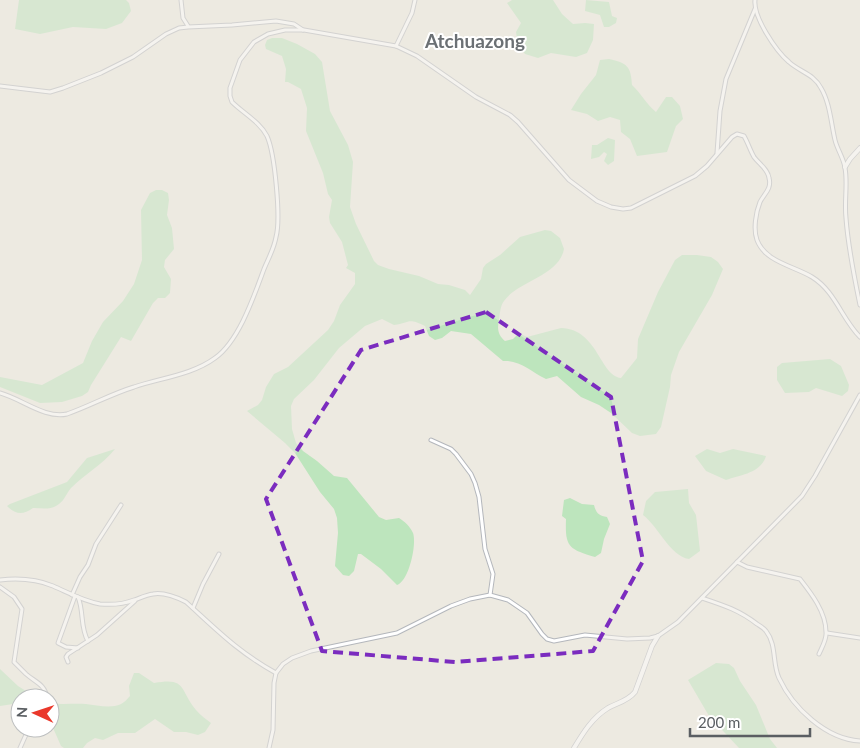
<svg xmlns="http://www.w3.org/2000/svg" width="860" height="748" font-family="Lato,sans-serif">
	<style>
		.green { fill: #bde5bd }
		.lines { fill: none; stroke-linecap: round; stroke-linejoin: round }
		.minor-casing { stroke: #b4b7bc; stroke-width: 5 }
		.tertiary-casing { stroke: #b4b7bc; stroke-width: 5.5 }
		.minor { stroke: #fff; stroke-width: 3 }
		.tertiary { stroke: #fff; stroke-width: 4 }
		.marked { fill: none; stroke: #7b2cbf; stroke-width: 4; stroke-dasharray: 10 6; stroke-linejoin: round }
		.labels { text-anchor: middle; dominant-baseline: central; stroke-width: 4; stroke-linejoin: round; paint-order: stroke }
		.quarter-label { font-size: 19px; font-weight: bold; fill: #6b7074; stroke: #fff }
	</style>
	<rect width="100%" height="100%" fill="#edeae1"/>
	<g class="green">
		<path d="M19,0H126L129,3L131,11L122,23L106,29L73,27L40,34L15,29Z"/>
		<path d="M512,0H553L562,14L573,24L585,23L594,24L593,40L587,53L576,57L551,53L538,58L525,54L518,45L516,32L521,23L507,3Z"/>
		<path d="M586,0L609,2L612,16L617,18L616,23L609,27H604L600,15L585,11Z"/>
		<path d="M272,38H282L297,44L315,54L322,62L330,111L348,145L353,162L350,207L356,224L374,261L378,265L389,269L419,276L438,284L449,285L465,290L470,295L481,279L483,268L486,264L500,255L520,237L545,230L551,231L560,238L564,249C559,276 518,281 504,301C500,306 500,314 499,320C497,329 498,335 505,341L513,339L519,333L527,337L561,328C598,329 600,376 621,378L637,358L638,339L658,292L675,260L682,255H697L711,257L718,262L723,269L712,295L679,352L671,375L670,387L661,427L656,434L640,436L632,433L611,413L599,405L581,397L557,376L546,379C531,372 520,360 503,361L471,334L451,331L442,338L435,340L429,336L425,326C407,317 410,323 394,325L382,319L365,326L339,348L314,380L294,399L291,406L292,429L296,443L303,451L317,461L334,476L347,478L379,517L386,520L399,518C404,521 410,526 413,533C417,544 409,581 397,585L381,569L361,554H358L354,571L349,576L343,575L335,566L338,533L337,518L334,509L320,492L295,453L285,443L247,411L258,405L262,400L266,387L274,374L288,367L328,330L334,321L340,305L355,284V273L346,268L348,265L342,242L330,223L329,217L332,200L328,194L323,173L306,131L307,108L301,89L288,82H285L286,69L282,56L266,49L265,45L267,40Z"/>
		<path d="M609,59C627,63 631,66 632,85C641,93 646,104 656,112L666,97H672L680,106L683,119L676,126L667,152L637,156L630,139L621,132L620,120L610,117L598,121L587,114L571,110L581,94L596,75L600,60Z"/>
		<path d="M608,138L615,140L614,161L608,165L604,161L607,154L604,152L599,157L591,159L592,145H597Z"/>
		<path d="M156,190H162L168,193L169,200L167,215L172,228L174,249L165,260L164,267L171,279L170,293L165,298H158L153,303L131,341L121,337L91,385L88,392L82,396L62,402L40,403L0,387V377L42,385L83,363L92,341L103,322L123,301L134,284L142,260L141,210L150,193Z"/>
		<path d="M830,359L841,366L849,385L848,391L842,396L816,388L809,392L785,393L777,380V367L782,363Z"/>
		<path d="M115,449C102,465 85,474 71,488C66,494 64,502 56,506C49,510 41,508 33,508C23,515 16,515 7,506L10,504L67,482L87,458Z"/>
		<path d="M707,449L720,453L733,449L766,456C761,473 741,475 726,480L706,471L695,456Z"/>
		<path d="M688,489L689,503L696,515L700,551L689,559C670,556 658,526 643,515L646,501L655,492Z"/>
		<path d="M570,498L582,504L594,505C596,513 599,516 607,517L610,524L604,539L601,553L595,557C568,549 565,546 566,519L562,516L564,500Z"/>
		<path d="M716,663L729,664L734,668L740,681L756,705L770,739L777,748H739L709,716L688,680Z"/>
		<path d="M0,669L18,686L37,698H20V703L0,706Z"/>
		<path d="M134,673H139L154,683C187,677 179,689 196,710C200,715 206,719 211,723L205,732L198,735L186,732H174L155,719L135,733H118L103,740L95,738L87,743L83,748H64L61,746L50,721V703C62,705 74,703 86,704C97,705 110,709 121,704C125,702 127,699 130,696L129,686Z"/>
	</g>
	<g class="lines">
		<defs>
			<g id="minor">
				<path d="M181,0L183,18L188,26"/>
				<path d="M755,0C753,17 776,51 789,62C800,72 814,74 821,88C830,103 831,123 835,140C837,149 844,159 845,168C848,184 844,201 846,218C848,247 854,276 860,305"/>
				<path d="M396,46L412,13L415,0"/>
				<path d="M0,86L50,92L63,88L101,73L133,57L166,34L179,28L188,27L232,25L276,21L294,24L303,30"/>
				<path d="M717,153L720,111L726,79L755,9"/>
				<path d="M0,393C22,399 45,419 67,414C90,406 111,394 134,387C160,378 192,375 215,358C239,341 254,296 264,269C268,259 274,249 276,237C281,219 275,154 267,136C260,122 243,113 232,102L230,96V88L240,60L254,42L268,34L285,30H304L396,46L417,56L476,97L510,115L518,122L569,180L597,201L611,207L623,209L631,208L695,176L707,166L732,137L737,134L744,136C748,143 750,150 754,157C759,164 768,169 769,178C772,189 764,194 760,202C756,212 753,229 757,240C765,262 794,266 812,277C835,291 842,319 860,337"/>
				<path d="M431,440L451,449L456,454L471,474L475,483L479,497L485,549L493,574L490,595"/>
				<path d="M737,562L747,567L800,579C811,593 826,612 826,632C827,639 822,647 819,654"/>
				<path d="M0,580C18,578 36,579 53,586C69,593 83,601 100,604C112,605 124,604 134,600C140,598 146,595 153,594C164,592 176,597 186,602C217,630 238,652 276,673"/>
				<path d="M0,587L14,597L22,609L14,662C18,666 22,670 26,674C35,682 45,684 47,698"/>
				<path d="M72,595L80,577L88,565L96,544L121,505"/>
				<path d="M75,596L58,643L66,647L78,648"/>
				<path d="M78,597C84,611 80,628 88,641"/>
				<path d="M702,598C723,605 739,610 757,624C760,626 764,628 766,631C777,645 772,663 779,678C793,708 826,739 860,741"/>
				<path d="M193,608L203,584L219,554"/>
				<path d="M827,633L860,638"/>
				<path d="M68,662L66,657L68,654L97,635L135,601"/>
				<path d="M20,748L29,728"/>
				<path d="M269,748L273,730L274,683L276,673L283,664L292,658L311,651L397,633L451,606L470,599L490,595L508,600L527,613L542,634L547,639L554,641L585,635L627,639L650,638L658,636L678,622L802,496L815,476L860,395"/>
			</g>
			<g id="tertiary">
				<path d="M845,167L850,159L860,148"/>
				<path d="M574,748C583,733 592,718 608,708C617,703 628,701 635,692L652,646L658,636"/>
			</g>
		</defs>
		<use href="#minor" class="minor-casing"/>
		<use href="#tertiary" class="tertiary-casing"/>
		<use href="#minor" class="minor"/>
		<use href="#tertiary" class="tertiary"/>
	</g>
	<path d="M0 0H860V748H0ZM486,312L611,397L643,561L593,651L455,662L322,651L266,499L361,350Z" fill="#edeae1" fill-opacity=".55" fill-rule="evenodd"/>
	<path class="marked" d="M486,312L611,397L643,561L593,651L455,662L322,651L266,499L361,350Z"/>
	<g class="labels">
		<g class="quarter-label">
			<text x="475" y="40">Atchuazong</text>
		</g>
	</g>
	<g transform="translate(35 713) rotate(273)"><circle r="24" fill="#ffffff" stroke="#bdbfc0"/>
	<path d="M0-4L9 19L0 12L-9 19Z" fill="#ea382b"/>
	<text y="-8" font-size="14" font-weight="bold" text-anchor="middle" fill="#5a5e62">N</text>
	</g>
	<path d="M690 728v8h120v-8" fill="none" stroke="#5a5e62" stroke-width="2.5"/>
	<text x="698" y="728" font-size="15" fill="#5a5e62" stroke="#ffffff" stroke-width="4" paint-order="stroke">200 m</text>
</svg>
